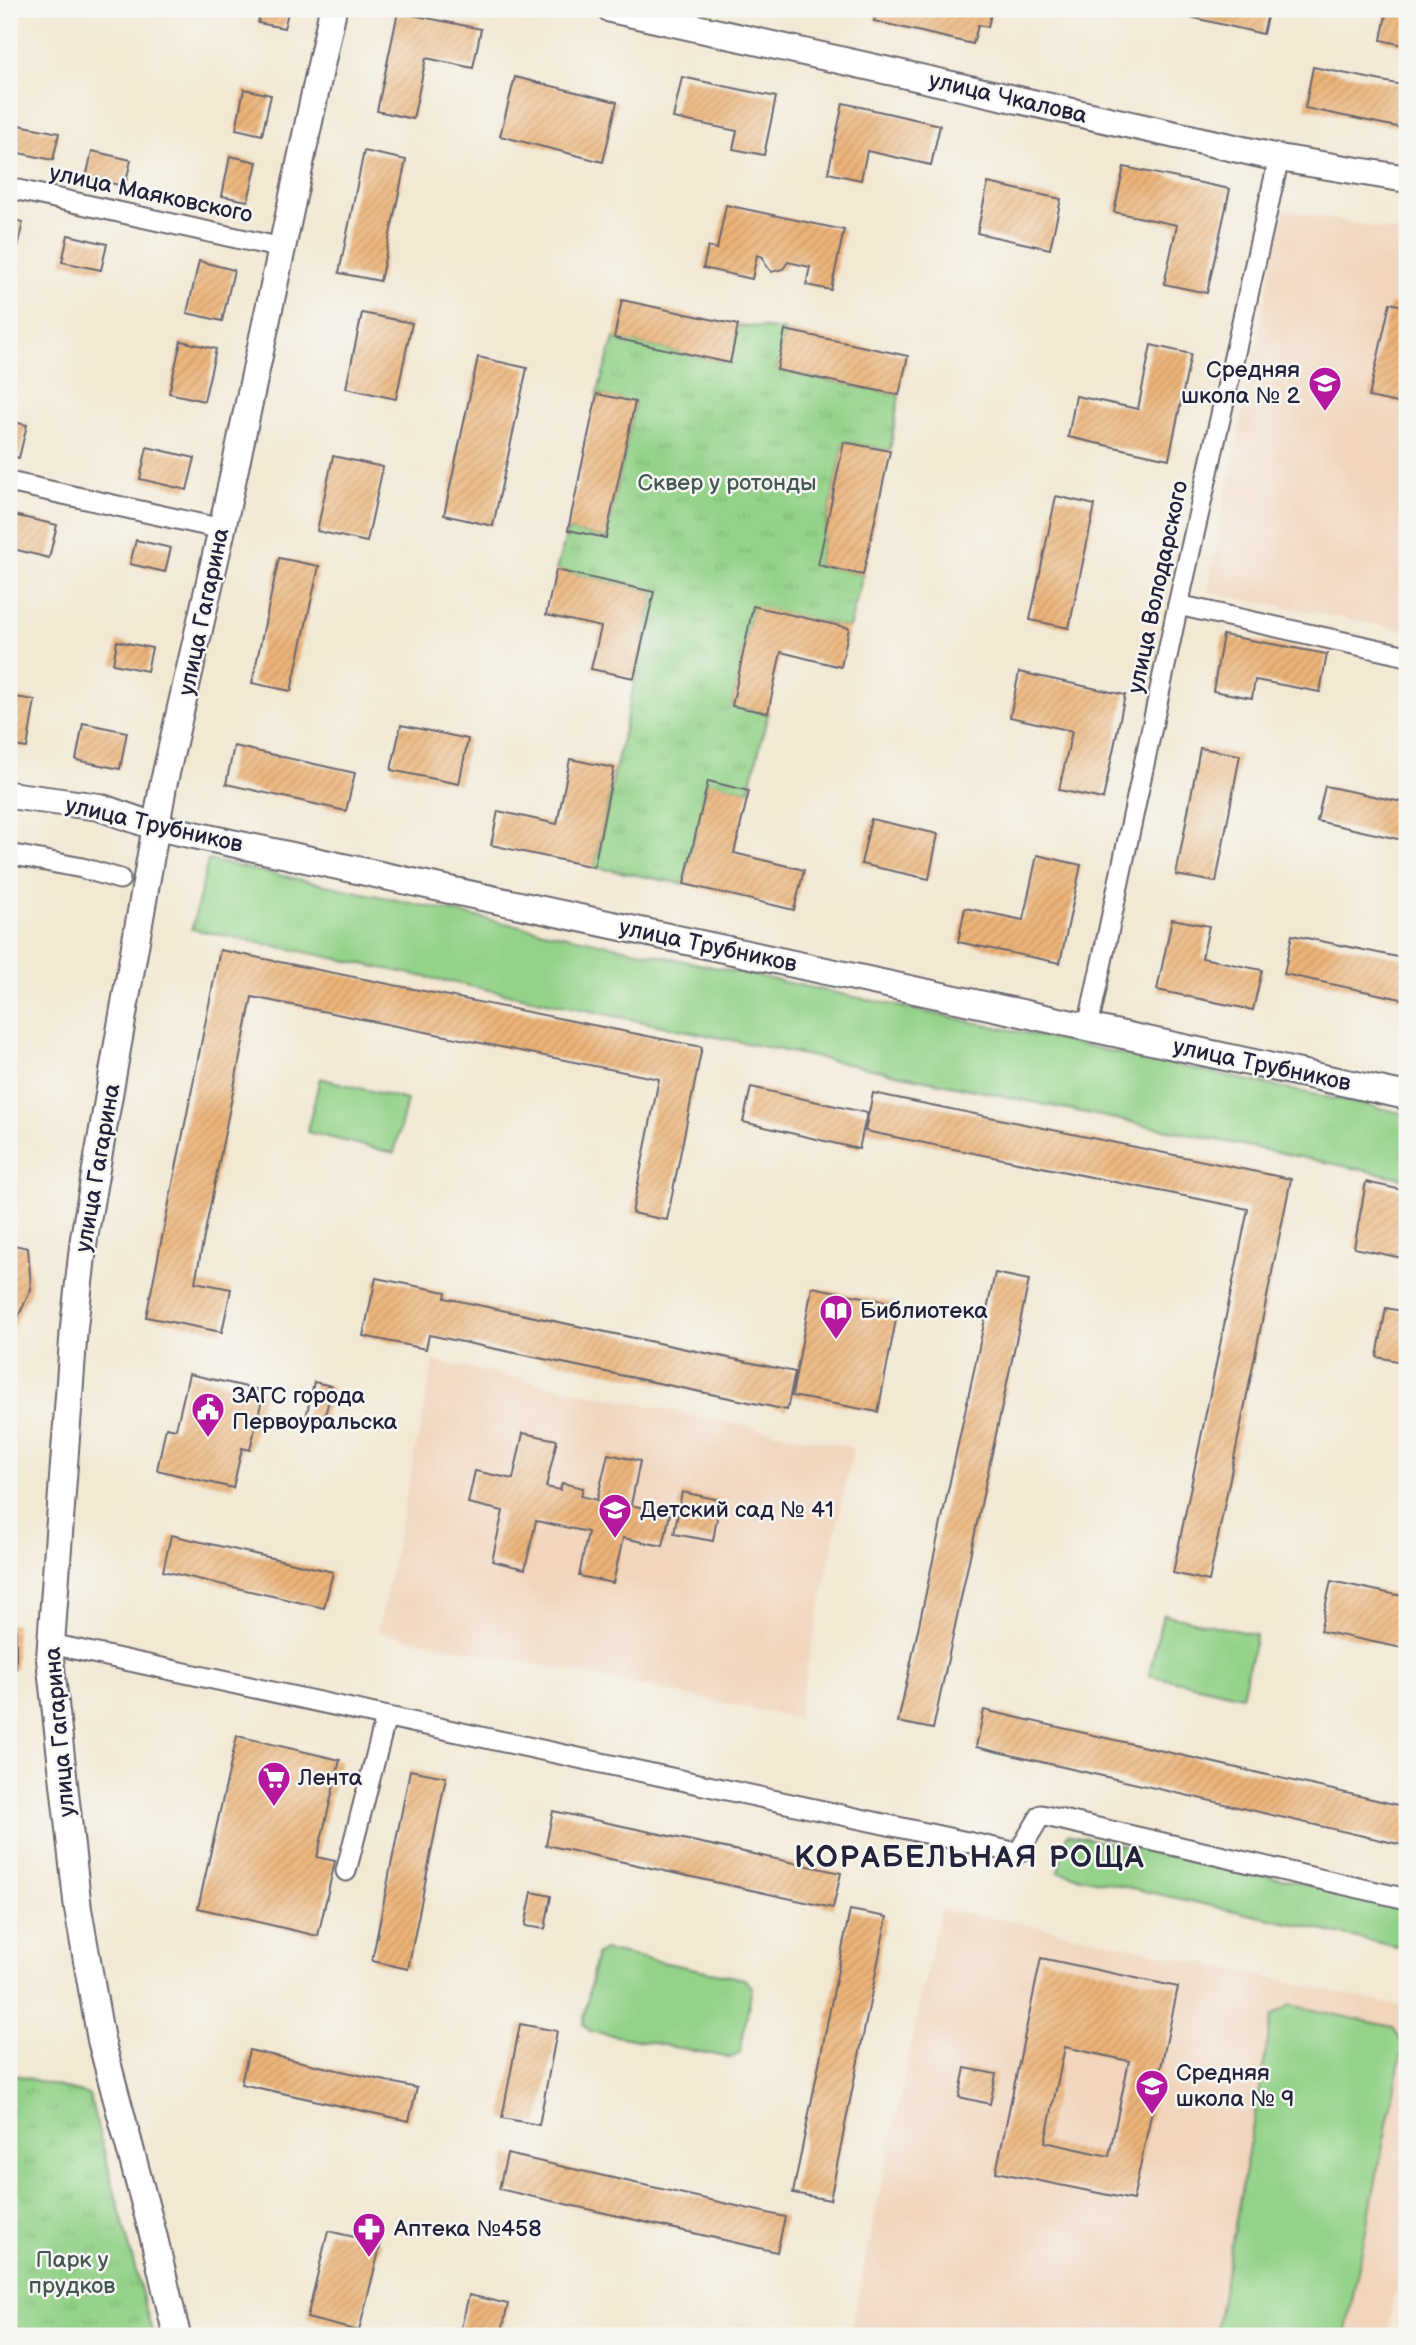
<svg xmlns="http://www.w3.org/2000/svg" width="1416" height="2345" font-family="'Balsamiq Sans',sans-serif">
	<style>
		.built { fill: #f1d5bd }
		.grass { fill: #93d288; stroke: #5a7a62; stroke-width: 2 }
		.park { fill: url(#park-tufts); stroke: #5a7a62; stroke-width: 2 }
		.building { fill: url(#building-hatch); fill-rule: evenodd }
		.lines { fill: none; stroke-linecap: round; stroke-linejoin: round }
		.street-casing { stroke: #6b6770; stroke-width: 23 }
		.secondary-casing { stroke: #6b6770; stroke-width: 30 }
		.street { stroke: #fff; stroke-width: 19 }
		.secondary { stroke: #fff; stroke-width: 26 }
		.labels { text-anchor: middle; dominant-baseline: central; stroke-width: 5; stroke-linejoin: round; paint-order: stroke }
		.street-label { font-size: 23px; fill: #22223b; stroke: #f6f6f2 }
		.poi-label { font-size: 23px; fill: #22223b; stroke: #f6f6f2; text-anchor: start }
		.park-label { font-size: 23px; fill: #445752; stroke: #f6f6f2 }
		.district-label { font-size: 30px; font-weight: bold; letter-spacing: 2px; fill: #22223b; stroke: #f6f6f2 }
	</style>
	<defs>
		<pattern id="park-tufts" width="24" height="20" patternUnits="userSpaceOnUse" patternTransform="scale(1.75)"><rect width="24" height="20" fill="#93d288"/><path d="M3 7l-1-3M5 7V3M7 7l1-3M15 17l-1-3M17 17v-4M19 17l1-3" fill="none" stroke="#7eb476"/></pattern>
		<pattern id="building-hatch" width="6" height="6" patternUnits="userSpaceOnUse" patternTransform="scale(1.75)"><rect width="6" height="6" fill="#ebb378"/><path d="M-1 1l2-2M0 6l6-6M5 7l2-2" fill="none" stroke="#c99a69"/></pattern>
	</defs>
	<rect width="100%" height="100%" fill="#f6f6f2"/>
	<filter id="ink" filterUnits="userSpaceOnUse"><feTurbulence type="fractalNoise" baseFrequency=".0143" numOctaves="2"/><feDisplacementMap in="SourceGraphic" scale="14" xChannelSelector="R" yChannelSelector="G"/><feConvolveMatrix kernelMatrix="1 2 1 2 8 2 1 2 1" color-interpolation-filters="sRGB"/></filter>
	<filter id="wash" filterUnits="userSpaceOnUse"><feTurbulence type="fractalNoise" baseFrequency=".00686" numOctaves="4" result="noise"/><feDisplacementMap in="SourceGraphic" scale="28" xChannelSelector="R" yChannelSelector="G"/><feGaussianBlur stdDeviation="1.57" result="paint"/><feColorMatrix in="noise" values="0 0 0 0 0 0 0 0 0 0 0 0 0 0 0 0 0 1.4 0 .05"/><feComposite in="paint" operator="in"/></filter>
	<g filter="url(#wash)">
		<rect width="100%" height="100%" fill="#f2e8d3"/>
		<g class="built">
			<path d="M1283,209L1407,234V631L1207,592Z"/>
			<path d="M434,1361L853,1448L797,1718L378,1632Z"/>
			<path d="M940,1909L1022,1923L1407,2008V2224L1387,2336H849Z"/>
		</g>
		<g class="grass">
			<path d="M208,860L1407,1114V1179L192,929Z"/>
			<path d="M320,1078L407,1100L394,1153L307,1132Z"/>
			<path d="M1163,1614L1256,1635L1242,1696L1149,1675Z"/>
			<path d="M1067,1834L1407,1905V1949L1058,1872Z"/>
			<path d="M604,1950L744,1979L752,1987L740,2053L731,2058L590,2031L583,2024L596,1955Z"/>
			<path d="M1290,2005L1393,2027L1403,2045L1345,2336H1220L1216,2331L1272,2017Z"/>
		</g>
		<g class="park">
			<path d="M738,325L785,330L777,370L899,395L890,451L844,442L818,565L863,575L849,628L753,607L732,705L768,713L749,791L708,782L684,884L594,867L654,592L556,570L568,530L606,538L635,403L597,394L614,338L729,363Z"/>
			<path d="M9,2073L89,2095L153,2336H9Z"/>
		</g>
		<g id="blocks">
			<g class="building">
				<path d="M261,9H289L284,28L258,23Z"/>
				<path d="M877,9H992L988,27L978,25L973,44L874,21Z"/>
				<path d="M1156,9H1269L1263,34Z"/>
				<path d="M1387,9H1407V46L1381,40Z"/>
				<path d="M398,12L481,29L473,68L426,58L413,119L377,111Z"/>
				<path d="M1313,67L1407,86V129L1305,108Z"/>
				<path d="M515,77L617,102L603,162L500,136Z"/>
				<path d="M682,77L776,97L764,155L733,149L737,131L673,118Z"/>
				<path d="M244,89L271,95L262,135L236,129Z"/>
				<path d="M843,103L940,125L931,165L867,151L861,180L828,173Z"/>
				<path d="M19,125L59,133L53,160L14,152Z"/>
				<path d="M92,151L131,160L125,186L86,178Z"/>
				<path d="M364,151L406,160L380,281L339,273Z"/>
				<path d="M230,156L257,162L248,201L222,196Z"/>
				<path d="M1124,167L1230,189L1207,293L1164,284L1177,225L1114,212Z"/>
				<path d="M988,183L1061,199L1050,249L977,233Z"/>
				<path d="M726,205L844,230L831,290L806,285L810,267L788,262L783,269L772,272L766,266L763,257L757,255L752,279L703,268L708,247L717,249Z"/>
				<path d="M9,219L23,222L16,256L9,254Z"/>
				<path d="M68,235L107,244L101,270L62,262Z"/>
				<path d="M199,261L234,270L222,321L187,313Z"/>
				<path d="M622,300L738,325L730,363L614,338Z"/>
				<path d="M1390,303L1407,307V405L1369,397Z"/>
				<path d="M362,313L412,323L396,399L346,388Z"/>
				<path d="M785,330L908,356L899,395L777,370Z"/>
				<path d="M181,341L216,349L204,401L169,393Z"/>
				<path d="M1151,345L1191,354L1169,459L1068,437L1076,396L1138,409Z"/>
				<path d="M478,357L527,368L493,526L444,515Z"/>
				<path d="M597,394L635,402L606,538L568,530Z"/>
				<path d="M9,421L27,425L19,458L9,455Z"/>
				<path d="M844,442L890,451L863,575L818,565Z"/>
				<path d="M147,447L195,458L187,490L140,479Z"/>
				<path d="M333,456L383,467L367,542L317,531Z"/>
				<path d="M1056,496L1095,505L1069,628L1030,620Z"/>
				<path d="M9,514L57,525L49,558L9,548Z"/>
				<path d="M136,540L171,548L165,572L130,564Z"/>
				<path d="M279,558L319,566L291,691L252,683Z"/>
				<path d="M556,570L654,592L634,678L591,669L601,627L546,615Z"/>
				<path d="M753,606L849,628L841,667L781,652L768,713L732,706Z"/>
				<path d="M1223,635L1327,654L1320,692L1255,680L1252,698L1213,691Z"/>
				<path d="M117,641L152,648L147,671L113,664Z"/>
				<path d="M1019,672L1125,695L1103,799L1059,790L1072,731L1010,717Z"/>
				<path d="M9,696L35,700L27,748L9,745Z"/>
				<path d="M83,723L127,732L120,769L76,760Z"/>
				<path d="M401,725L468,739L459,784L391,770Z"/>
				<path d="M234,746L355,773L346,811L226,784Z"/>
				<path d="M1200,748L1240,755L1216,882L1176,875Z"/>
				<path d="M570,759L614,768L594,867L491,845L498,811L557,824Z"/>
				<path d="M708,781L749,791L734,853L804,870L794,910L684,884Z"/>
				<path d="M1325,786L1407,803V841L1317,821Z"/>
				<path d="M871,819L938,834L929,879L861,864Z"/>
				<path d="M1037,855L1081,865L1060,963L958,942L965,908L1023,920Z"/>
				<path d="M1172,919L1209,926L1202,958L1262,970L1253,1010L1157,990Z"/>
				<path d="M1292,935L1407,959L1406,1000L1284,974Z"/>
				<path d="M220,950L702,1047L667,1220L632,1213L659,1079L252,997L195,1282L231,1289L222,1332L146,1317Z"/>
				<path d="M751,1087L867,1113L859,1149L743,1122Z"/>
				<path d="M873,1093L1291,1179L1209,1581L1173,1573L1248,1209L865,1131Z"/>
				<path d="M1366,1182L1407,1191V1259L1354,1248Z"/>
				<path d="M9,1244L28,1248L31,1289L9,1337Z"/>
				<path d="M995,1273L1029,1280L933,1729L898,1722Z"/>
				<path d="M376,1278L446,1292L445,1298L795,1372L787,1410L429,1335L426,1349L363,1336Z"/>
				<path d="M812,1287L899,1304L878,1412L792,1396Z"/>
				<path d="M1386,1308L1407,1312V1363L1377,1357Z"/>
				<path d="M189,1374L264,1391L250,1450L242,1448L233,1488L157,1470L166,1427L176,1429Z"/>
				<path d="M314,1382L332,1386L324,1421L306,1417Z"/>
				<path d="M523,1433L557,1440L546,1487L560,1490L562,1483L583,1488L581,1496L597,1500L608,1454L640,1461L631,1505L670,1514L663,1546L623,1538L613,1583L579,1576L588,1532L536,1521L525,1569L492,1561L503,1511L468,1503L475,1471L513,1479Z"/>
				<path d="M682,1492L720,1500L713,1541L674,1534Z"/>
				<path d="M171,1535L333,1572L324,1608L163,1571Z"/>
				<path d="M1331,1581L1407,1597V1649L1320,1631Z"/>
				<path d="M9,1624H16V1669L9,1668Z"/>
				<path d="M984,1710L1407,1807V1846L976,1747Z"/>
				<path d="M237,1736L340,1760L317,1857L335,1861L318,1936L198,1908Z"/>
				<path d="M410,1770L446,1777L408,1969L372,1961Z"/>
				<path d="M553,1811L841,1873L833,1908L546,1845Z"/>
				<path d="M532,1892L551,1896L545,1929L525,1926Z"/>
				<path d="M850,1910L887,1917L830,2200L793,2193Z"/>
				<path d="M1041,1958L1178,1987L1133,2200L996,2172ZM1065,2047L1129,2061L1109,2156L1045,2142Z"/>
				<path d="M520,2024L557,2031L539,2125L502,2118Z"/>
				<path d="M249,2050L417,2088L409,2121L241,2084Z"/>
				<path d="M965,2068L996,2074L990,2104L959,2097Z"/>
				<path d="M507,2154L785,2217L777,2252L499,2189Z"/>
				<path d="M328,2231L381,2243L359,2331L307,2318Z"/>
				<path d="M469,2295L508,2304L501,2336H459Z"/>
			</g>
		</g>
	</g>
	<g filter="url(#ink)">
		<use href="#blocks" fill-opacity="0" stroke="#6b6770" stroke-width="2"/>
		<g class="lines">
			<defs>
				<g id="street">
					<path d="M9,188L282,248"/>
					<path d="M9,482L222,529"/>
					<path d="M1178,605L1407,656"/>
					<path d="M9,854L82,868L120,879"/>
					<path d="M1088,1027L1178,605L1279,158"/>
					<path d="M51,1644L1018,1853L1041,1815L1407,1899"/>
					<path d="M346,1871L386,1717"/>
				</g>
				<g id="secondary">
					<path d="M611,9L1279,158L1407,179"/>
					<path d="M9,795L99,807L157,827L1407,1096"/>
					<path d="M177,2336L154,2238L101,2040L78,1909L50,1659L51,1644L74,1327L84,1238L163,786L222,529L333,9"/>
				</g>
			</defs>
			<use href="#street" class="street-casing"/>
			<use href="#secondary" class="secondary-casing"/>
			<use href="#street" class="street"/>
			<use href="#secondary" class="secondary"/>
		</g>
	</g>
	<defs>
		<symbol id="school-pin" viewBox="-11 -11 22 30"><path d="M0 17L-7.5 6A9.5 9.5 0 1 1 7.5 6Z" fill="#b5179e" stroke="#f6f6f2"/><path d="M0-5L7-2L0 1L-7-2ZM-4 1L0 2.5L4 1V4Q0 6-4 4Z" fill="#fff"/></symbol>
		<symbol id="library-pin" viewBox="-11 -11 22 30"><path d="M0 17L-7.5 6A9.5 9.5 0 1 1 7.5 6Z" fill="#b5179e" stroke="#f6f6f2"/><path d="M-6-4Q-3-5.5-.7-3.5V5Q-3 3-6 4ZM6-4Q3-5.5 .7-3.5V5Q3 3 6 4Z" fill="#fff"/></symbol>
		<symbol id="civic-pin" viewBox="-11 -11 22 30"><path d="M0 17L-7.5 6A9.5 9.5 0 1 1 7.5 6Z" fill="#b5179e" stroke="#f6f6f2"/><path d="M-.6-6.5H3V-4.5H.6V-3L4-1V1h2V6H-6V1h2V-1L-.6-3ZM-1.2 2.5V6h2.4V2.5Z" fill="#fff"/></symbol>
		<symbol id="supermarket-pin" viewBox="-11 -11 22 30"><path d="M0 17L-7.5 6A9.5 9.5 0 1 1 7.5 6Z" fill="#b5179e" stroke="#f6f6f2"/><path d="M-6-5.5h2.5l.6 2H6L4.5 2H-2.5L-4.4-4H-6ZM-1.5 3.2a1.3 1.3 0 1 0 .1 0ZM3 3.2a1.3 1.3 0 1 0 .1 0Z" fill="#fff"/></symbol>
		<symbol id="pharmacy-pin" viewBox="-11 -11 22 30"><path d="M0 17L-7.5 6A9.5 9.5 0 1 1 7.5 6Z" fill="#b5179e" stroke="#f6f6f2"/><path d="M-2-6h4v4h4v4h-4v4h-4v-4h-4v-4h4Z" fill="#fff"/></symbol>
	</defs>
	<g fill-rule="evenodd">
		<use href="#school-pin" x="1306" y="364" width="38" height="52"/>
		<use href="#library-pin" x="817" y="1292" width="38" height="52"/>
		<use href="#civic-pin" x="189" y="1390" width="38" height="52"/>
		<use href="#school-pin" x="596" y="1491" width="38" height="52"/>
		<use href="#supermarket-pin" x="255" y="1759" width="38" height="52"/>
		<use href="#school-pin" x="1133" y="2067" width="38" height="52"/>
		<use href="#pharmacy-pin" x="350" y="2210" width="38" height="52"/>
	</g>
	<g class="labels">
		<g class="street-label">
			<text transform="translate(1008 98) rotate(13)">улица Чкалова</text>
			<text transform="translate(151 194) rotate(12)">улица Маяковского</text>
			<text transform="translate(1158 587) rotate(-78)">улица Володарского</text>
			<text transform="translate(204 612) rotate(-78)">улица Гагарина</text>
			<text transform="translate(154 825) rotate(13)">улица Трубников</text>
			<text transform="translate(708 946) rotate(12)">улица Трубников</text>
			<text transform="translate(1262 1065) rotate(12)">улица Трубников</text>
			<text transform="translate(98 1168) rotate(-80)">улица Гагарина</text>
			<text transform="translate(60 1732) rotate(-95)">улица Гагарина</text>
		</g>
		<g class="poi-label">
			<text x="1300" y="370" text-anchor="end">Средняя<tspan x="1300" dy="26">школа № 2</tspan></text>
			<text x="860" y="1311">Библиотека</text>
			<text x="232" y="1396">ЗАГС города<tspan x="232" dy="26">Первоуральска</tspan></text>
			<text x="640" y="1510">Детский сад № 41</text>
			<text x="298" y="1778">Лента</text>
			<text x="1176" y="2073">Средняя<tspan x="1176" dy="26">школа № 9</tspan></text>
			<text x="394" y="2229">Аптека №458</text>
		</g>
		<g class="park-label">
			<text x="727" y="483">Сквер у ротонды</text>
			<text x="72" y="2260">Парк у<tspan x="72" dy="26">прудков</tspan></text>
		</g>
		<g class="district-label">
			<text x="970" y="1858">КОРАБЕЛЬНАЯ РОЩА</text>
		</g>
	</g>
	<rect width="1416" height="2345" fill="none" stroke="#f6f6f2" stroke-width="35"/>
</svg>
